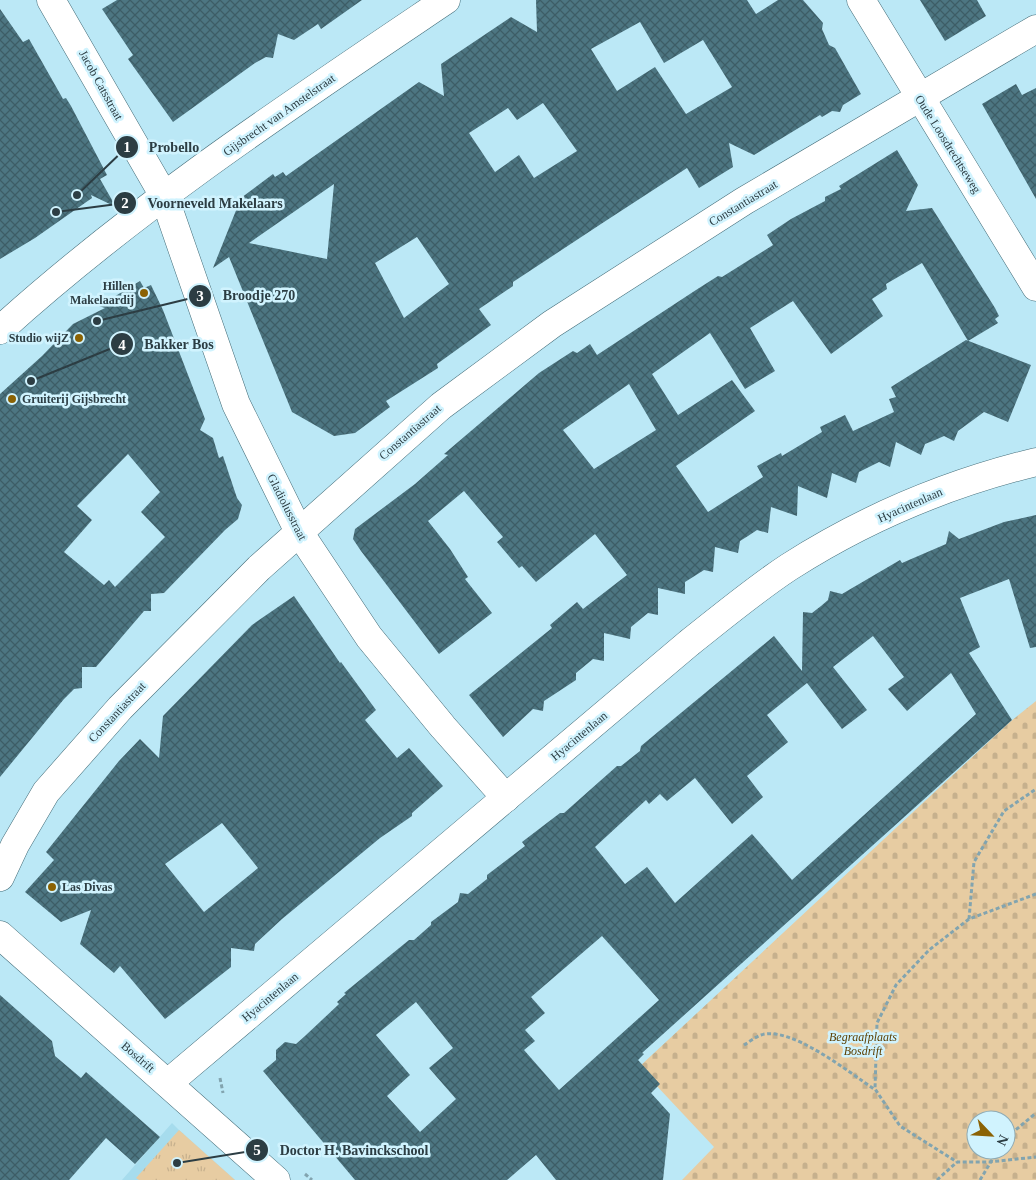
<svg xmlns="http://www.w3.org/2000/svg" width="1036" height="1180" font-family="Georgia,serif">
	<style>
		.built { fill: #a6dced }
		.grass { fill: url(#grass-tufts) }
		.cemetery { fill: url(#cemetery-stones); fill-rule: evenodd }
		.building { fill: url(#building-cross-hatch); fill-rule: evenodd }
		.lines { fill: none; stroke-linecap: round; stroke-linejoin: round }
		.minor-casing { stroke: #426b77; stroke-width: 29 }
		.tertiary-casing { stroke: #426b77; stroke-width: 29 }
		.path { stroke: #82a4af; stroke-width: 3; stroke-dasharray: 4 2.5; stroke-linecap: butt }
		.minor { stroke: #fff; stroke-width: 28 }
		.tertiary { stroke: #fff; stroke-width: 28 }
		.poi-dot { fill: #8b6204; stroke: #d0f3fe; stroke-width: 2 }
		.labels { text-anchor: middle; dominant-baseline: central; stroke-width: 5; stroke-linejoin: round; paint-order: stroke }
		.street-label { font-size: 12px; fill: #2c3d43; stroke: #d0f3fe }
		.poi-label { font-size: 12px; font-weight: bold; fill: #2c3d43; stroke: #d0f3fe; text-anchor: end }
		.park-label { font-size: 12px; font-style: italic; fill: #5c3f02; stroke: #d0f3fe }
		.leader { fill: none; stroke: #2c3d43; stroke-width: 2 }
		.callout-dot { fill: #2c3d43; stroke: #d0f3fe; stroke-width: 2 }
		.mark-label { font-size: 15px; text-anchor: middle; font-weight: bold; fill: #fff }
		.callout-label { font-size: 14px; text-anchor: middle; font-weight: bold; fill: #2c3d43; stroke: #d0f3fe; stroke-width: 5; stroke-linejoin: round; paint-order: stroke }
	</style>
	<defs>
		<pattern id="grass-tufts" width="24" height="20" patternUnits="userSpaceOnUse" patternTransform="scale(1.25)"><rect width="24" height="20" fill="#e7cca2"/><path d="M3 7l-1-3M5 7V3M7 7l1-3M15 17l-1-3M17 17v-4M19 17l1-3" fill="none" stroke="#c6b08d"/></pattern>
		<pattern id="cemetery-stones" width="16" height="16" patternUnits="userSpaceOnUse" patternTransform="scale(1.25)"><rect width="16" height="16" fill="#e7cca2"/><path d="M2 7V4a2 2 0 0 1 4 0v3zM10 15v-3a2 2 0 0 1 4 0v3z" fill="#c6b08d"/></pattern>
		<pattern id="building-cross-hatch" width="8" height="8" patternUnits="userSpaceOnUse" patternTransform="scale(1.25)"><rect width="8" height="8" fill="#4d7682"/><path d="M0 0l8 8M0 8l8-8" fill="none" stroke="#3d5d66"/></pattern>
	</defs>
	<rect width="100%" height="100%" fill="#bbe8f6"/>
	<path class="built" d="M172,1123L179,1130L235,1180H122Z"/>
	<path class="grass" d="M179,1130L235,1180H139L136,1178Z"/>
	<path class="cemetery" d="M1036,701V1180H682L714,1147L639,1067L1011,721ZM976,1120H1006V1150H976Z"/>
	<g class="building">
		<path d="M117,0H362L321,29L318,24L294,40L278,34L273,58L266,57L255,63L173,122L128,59L133,55L102,9Z"/>
		<path d="M536,0H747L756,14L778,0H803L823,23L822,29L829,45L835,48L861,94L843,105L840,112L832,111L822,117L820,115L754,155L729,143L733,167L699,188L687,168L604,222L513,282V286L479,309L491,325L437,364L438,368L386,401L390,407L355,433L334,436L292,412L229,257L213,268L241,198L273,174L275,177L283,172L286,176L419,82L444,96L441,64L511,17L537,32ZM640,22L664,63L703,40L732,87L686,114L655,67L617,91L591,49ZM543,103L577,151L534,178L519,155L495,172L469,133L508,108L517,120ZM334,184L327,259L249,243ZM417,237L449,284L404,318L375,263Z"/>
		<path d="M920,0H977L986,16L945,41Z"/>
		<path d="M0,9L23,42L29,39L63,99L66,98L71,106L107,175L100,179L116,207L91,195L92,198L35,238L0,259Z"/>
		<path d="M1016,84L1022,95L1036,88V199L982,104Z"/>
		<path d="M897,150L918,185L906,211L932,208L995,308L999,316L995,319L998,323L968,341L922,263L886,284L887,289L872,299L883,316L831,354L793,301L750,328L775,371L745,389L710,333L652,374L678,415L732,380L755,411L676,466L708,512L763,477L757,466L781,453L782,456L822,432L820,427L845,415L853,431L894,412L889,399L896,397L891,387L966,340L1031,365L1008,422L984,412L958,431L954,441L944,436L935,440L925,444L921,455L896,442L890,467L879,462L859,472L856,483L832,473L827,498L798,486L797,516L771,507L768,533L757,530L748,536L740,541L738,553L715,547L713,572L704,570L685,582V594L658,588V615L648,613L631,627L630,639L604,633V661L593,659L576,673V680L544,701L543,711L533,709L503,737L469,695L552,628L550,625L577,602L583,609L627,575L595,534L536,582L522,566L519,568L497,542L503,537L464,491L428,521L450,549L468,577L465,579L492,613L439,654L361,551L353,539L355,529L415,484L448,455L444,454L539,373L573,351L577,353L590,344L597,355L696,290L718,276L722,277L773,245L767,235L791,219L825,201V197L841,189L839,186ZM629,384L656,430L594,469L563,430Z"/>
		<path d="M140,281L144,288L151,285L163,310L205,419L200,430L213,438L219,458L223,456L237,498L242,505L238,519L225,530L164,593L151,594V611H144L96,667H82V688L74,689L64,699L0,777V394L42,356L73,324L105,308L99,306ZM128,454L160,492L141,512L165,537L115,587L109,580L104,585L64,552L92,520L77,506Z"/>
		<path d="M1036,515V647L1030,648L1009,579L960,598L980,647L969,653L1012,720L642,1053L644,1054L638,1060L660,1084L651,1093L670,1114L663,1180H556L536,1155L507,1180H355L263,1071L276,1060V1050L285,1042L296,1044L305,1036L339,1004L337,1002L346,994L344,993L409,940H414L431,925V922L458,902L460,893L468,894L477,887L487,879V875L525,846L522,842L560,813H564L617,766H621L640,751L641,746L774,636L802,671L803,612L812,613L821,606L828,600L830,591L842,594L900,560L902,563L946,544L949,531L959,539L1004,522ZM873,636L904,677L888,689L907,711L951,673L976,714L792,880L752,834L675,903L647,867L625,884L595,847L646,800L649,804L660,794L667,801L695,778L732,824L763,797L747,776L788,742L767,715L807,683L842,729L867,710L833,667ZM602,936L659,1000L559,1090L524,1050L535,1041L525,1030L545,1013L531,997ZM416,1002L453,1048L429,1068L456,1099L420,1132L387,1096L410,1075L376,1035Z"/>
		<path d="M294,596L340,663L341,662L376,710L365,720L397,758L409,748L443,786L412,813V816L380,838L282,919L255,944L254,951L231,948V967L165,1019L120,966L114,973L80,944L91,910L61,922L25,892L54,860L46,852L119,761L140,739L159,758L163,716L252,625ZM222,823L258,868L204,912L165,864Z"/>
		<path d="M0,995L52,1041L55,1056L81,1078L86,1072L160,1137L135,1164L106,1138L69,1180H0Z"/>
	</g>
	<g class="lines">
		<defs>
			<g id="minor">
				<path d="M51,0L164,196L236,404L299,532L369,637L443,727L506,798"/>
				<path d="M861,0L1036,287"/>
				<path d="M0,877L15,845L46,792L120,708L259,568L441,406L552,324L744,201L1036,29"/>
				<path d="M168,1083L689,643C722,617 754,590 789,567C864,519 950,483 1036,462"/>
			</g>
			<g id="tertiary">
				<path d="M0,330C137,206 293,103 446,0"/>
				<path d="M0,935L276,1180"/>
			</g>
		</defs>
		<use href="#minor" class="minor-casing"/>
		<use href="#tertiary" class="tertiary-casing"/>
		<g class="path">
			<path d="M1036,894L969,919L929,950L896,985L877,1023L875,1089L900,1126L957,1162H989L1036,1157"/>
			<path d="M969,919L974,862L1004,811L1036,789"/>
			<path d="M744,1045C749,1042 755,1037 761,1035C790,1025 850,1073 874,1089"/>
			<path d="M220,1078L223,1093"/>
			<path d="M1006,1138L1036,1113"/>
			<path d="M305,1174L312,1180"/>
			<path d="M937,1180L957,1162"/>
			<path d="M980,1180L998,1150"/>
		</g>
		<use href="#minor" class="minor"/>
		<use href="#tertiary" class="tertiary"/>
	</g>
	<g class="poi-dot">
		<circle cx="144" cy="293" r="5"/>
		<circle cx="79" cy="338" r="5"/>
		<circle cx="12" cy="399" r="5"/>
		<circle cx="52" cy="887" r="5"/>
	</g>
	<g class="labels">
		<g class="street-label">
			<text transform="translate(101 85) rotate(61)">Jacob Catsstraat</text>
			<text transform="translate(279 115) rotate(-35)">Gijsbrecht van Amstelstraat</text>
			<text transform="translate(948 144) rotate(58)">Oude Loosdrechtseweg</text>
			<text transform="translate(743 203) rotate(-31)">Constantiastraat</text>
			<text transform="translate(410 432) rotate(-41)">Constantiastraat</text>
			<text transform="translate(910 505) rotate(-24)">Hyacintenlaan</text>
			<text transform="translate(287 507) rotate(63)">Gladiolusstraat</text>
			<text transform="translate(117 712) rotate(-47)">Constantiastraat</text>
			<text transform="translate(579 736) rotate(-40)">Hyacintenlaan</text>
			<text transform="translate(270 997) rotate(-40)">Hyacintenlaan</text>
			<text transform="translate(138 1057) rotate(41)">Bosdrift</text>
		</g>
		<g class="poi-label">
			<text x="134" y="286">Hillen<tspan x="134" dy="14">Makelaardij</tspan></text>
			<text x="69" y="338">Studio wijZ</text>
			<text x="22" y="399" text-anchor="start">Gruiterij Gijsbrecht</text>
			<text x="62" y="887" text-anchor="start">Las Divas</text>
		</g>
		<g class="park-label">
			<text x="863" y="1037">Begraafplaats<tspan x="863" dy="14">Bosdrift</tspan></text>
		</g>
	</g>
	<path class="leader" d="M77 195L127 147M56 212L125 203M97 321L200 296M31 381L122 344M177 1163L257 1150"/>
	<g class="callout-dot">
		<circle cx="77" cy="195" r="5"/>
		<circle cx="56" cy="212" r="5"/>
		<circle cx="97" cy="321" r="5"/>
		<circle cx="31" cy="381" r="5"/>
		<circle cx="177" cy="1163" r="5"/>
		<circle cx="127" cy="147" r="12"/>
		<circle cx="125" cy="203" r="12"/>
		<circle cx="200" cy="296" r="12"/>
		<circle cx="122" cy="344" r="12"/>
		<circle cx="257" cy="1150" r="12"/>
	</g>
	<g class="mark-label">
		<text x="127" y="152">1</text>
		<text x="125" y="208">2</text>
		<text x="200" y="301">3</text>
		<text x="122" y="350">4</text>
		<text x="257" y="1155">5</text>
	</g>
	<g class="callout-label">
		<text x="174" y="152">Probello</text>
		<text x="215" y="208">Voorneveld Makelaars</text>
		<text x="259" y="300">Broodje 270</text>
		<text x="179" y="349">Bakker Bos</text>
		<text x="354" y="1155">Doctor H. Bavinckschool</text>
	</g>
	<g transform="translate(991 1135) rotate(115)"><circle r="24" fill="#d0f3fe" stroke="#8eaab3"/>
	<path d="M0-4L9 19L0 12L-9 19Z" fill="#8b6204"/>
	<text y="-8" font-size="14" font-weight="bold" text-anchor="middle" fill="#2c3d43">N</text>
	</g>
</svg>
